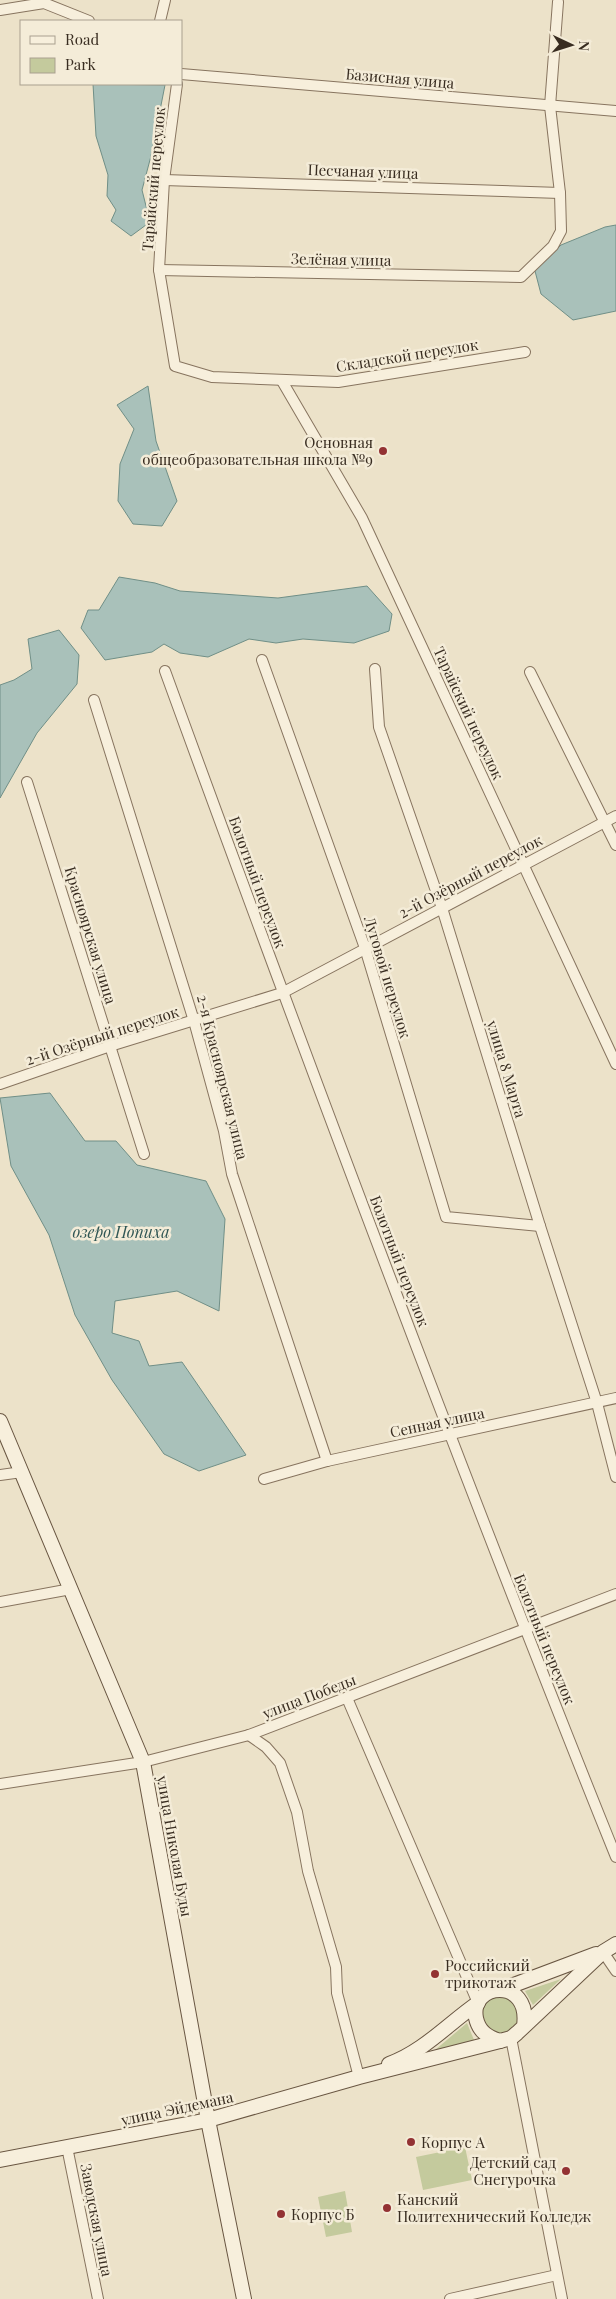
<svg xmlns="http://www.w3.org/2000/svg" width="616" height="2299" font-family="'Playfair Display',serif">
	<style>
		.green { fill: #c4ca9d }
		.water { fill: #a9c1ba; stroke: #708f87 }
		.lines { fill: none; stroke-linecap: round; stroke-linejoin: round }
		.street-casing { stroke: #87745f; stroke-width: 12 }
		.secondary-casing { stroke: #695642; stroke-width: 16 }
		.street { stroke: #f7efdc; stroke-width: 10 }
		.secondary { stroke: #f7efdc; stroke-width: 14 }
		.poi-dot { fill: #933233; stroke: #f4ecd8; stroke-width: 2 }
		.labels { text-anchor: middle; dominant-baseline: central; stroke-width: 5; stroke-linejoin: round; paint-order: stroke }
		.street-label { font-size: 15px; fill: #392d21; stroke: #f4ecd8 }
		.poi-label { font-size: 15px; fill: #392d21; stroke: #f4ecd8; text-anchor: start }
		.water-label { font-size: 16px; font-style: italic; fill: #315755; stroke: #f4ecd8 }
	</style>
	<rect width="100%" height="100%" fill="#ece2c9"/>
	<g class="green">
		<path d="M561,1979L533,2005L525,1991Z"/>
		<circle cx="500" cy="2015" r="19"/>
		<path d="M467,2023L474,2040L435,2050Z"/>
		<path d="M465,2147L472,2180L423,2190L416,2157Z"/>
		<path d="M345,2191L352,2232L326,2237L318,2197Z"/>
	</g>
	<g class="water">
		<path d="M93,84L165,85L151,156L142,190L150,222L131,236L111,221L116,210L107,196L108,175L96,136Z"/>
		<path d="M616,225V311L573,320L541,294L535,271L561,245L605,227Z"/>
		<path d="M148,386L156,441L177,501L162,526L133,524L118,501L120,464L134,429L117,405Z"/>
		<path d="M119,577L155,583L180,591L278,598L367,586L392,614L389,631L354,643L303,639L276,643L249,639L208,657L180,653L164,644L152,652L105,660L81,628L88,610H99Z"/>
		<path d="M59,630L79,655L77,684L37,733L0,798V685L14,680L32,669L28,639Z"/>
		<path d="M50,1093L85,1141H116L137,1165L206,1181L225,1219L219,1311L177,1291L115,1301L112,1333L139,1341L149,1366L182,1362L246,1455L199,1471L164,1454L112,1380L75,1315L49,1235L11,1166L0,1098Z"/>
	</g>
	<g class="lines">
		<defs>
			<g id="street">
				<path d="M0,10L44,3L89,21"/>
				<path d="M160,21L165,0"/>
				<path d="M181,74L616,111"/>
				<path d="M177,84L164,180L159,270L175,366L212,377L338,382L525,352"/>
				<path d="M164,180L560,193"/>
				<path d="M159,270L521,277L553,246L561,231L560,193L550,106L558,2"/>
				<path d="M282,381L362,518L616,1064"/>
				<path d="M262,660L365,948L446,1217L540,1226"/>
				<path d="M375,669L379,727L442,908L540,1226L597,1403L616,1477"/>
				<path d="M165,671C310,1069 458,1465 616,1857"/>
				<path d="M530,672L616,845"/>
				<path d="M94,700L194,1021L224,1131L232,1174L327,1461"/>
				<path d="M27,782L144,1154"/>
				<path d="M0,1084L110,1046L282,993L616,816"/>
				<path d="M0,1475L22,1472"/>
				<path d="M264,1479L327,1461L616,1398"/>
				<path d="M0,1602L71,1589"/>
				<path d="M347,1698L478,2003"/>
				<path d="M249,1735L266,1747L280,1763L297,1812L308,1871L336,1967L337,1993L359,2077"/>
				<path d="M0,1784L143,1762L249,1735L616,1594"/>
				<path d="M603,1952L616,1971"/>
				<path d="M511,2038L562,2299"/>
				<path d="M67,2147L98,2299"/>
				<path d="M450,2299L557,2275"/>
			</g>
			<g id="secondary">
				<path d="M0,1421L143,1762L208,2120L244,2299"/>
				<path d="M503,1989L596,1954"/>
				<path d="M524,2026C531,1976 469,1983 476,2018C479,2032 488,2037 500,2041L511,2038L517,2033L603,1952L616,1944"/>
				<path d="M389,2064C423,2052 449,2023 478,2003"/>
				<path d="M0,2160L208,2120L359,2077L500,2041"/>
			</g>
		</defs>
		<use href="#street" class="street-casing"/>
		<use href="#secondary" class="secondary-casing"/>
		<use href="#street" class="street"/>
		<use href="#secondary" class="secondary"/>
	</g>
	<g class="poi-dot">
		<circle cx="383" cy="451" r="5"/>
		<circle cx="435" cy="1974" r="5"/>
		<circle cx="411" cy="2142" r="5"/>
		<circle cx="566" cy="2171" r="5"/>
		<circle cx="387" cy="2208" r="5"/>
		<circle cx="281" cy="2214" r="5"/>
	</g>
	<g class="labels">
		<g class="street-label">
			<text transform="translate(400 78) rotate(5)">Базисная улица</text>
			<text transform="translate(363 171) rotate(2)">Песчаная улица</text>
			<text transform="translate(153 179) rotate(-85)">Тарайский переулок</text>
			<text transform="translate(341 259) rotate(1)">Зелёная улица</text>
			<text transform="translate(407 355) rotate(-9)">Складской переулок</text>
			<text transform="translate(469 713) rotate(65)">Тарайский переулок</text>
			<text transform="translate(470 876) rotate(-28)">2-й Озёрный переулок</text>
			<text transform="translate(258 882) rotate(70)">Болотный переулок</text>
			<text transform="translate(91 935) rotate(73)">Красноярская улица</text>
			<text transform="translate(388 977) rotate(73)">Луговой переулок</text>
			<text transform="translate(102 1035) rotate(-18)">2-й Озёрный переулок</text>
			<text transform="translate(507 1069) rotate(73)">улица 8 Марта</text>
			<text transform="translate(223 1077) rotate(76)">2-я Красноярская улица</text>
			<text transform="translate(400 1261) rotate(69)">Болотный переулок</text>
			<text transform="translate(437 1422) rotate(-12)">Сенная улица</text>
			<text transform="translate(545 1639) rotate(68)">Болотный переулок</text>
			<text transform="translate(309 1696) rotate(-21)">улица Победы</text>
			<text transform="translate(175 1846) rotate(80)">улица Николая Буды</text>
			<text transform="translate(177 2108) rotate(-12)">улица Эйдемана</text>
			<text transform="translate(97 2220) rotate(79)">Заводская улица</text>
		</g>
		<g class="poi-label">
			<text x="373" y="442" text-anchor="end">Основная<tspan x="373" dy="17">общеобразовательная школа №9</tspan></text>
			<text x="445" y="1965">Российский<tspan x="445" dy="17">трикотаж</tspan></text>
			<text x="421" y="2142">Корпус А</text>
			<text x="556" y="2162" text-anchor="end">Детский сад<tspan x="556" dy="17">Снегурочка</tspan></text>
			<text x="397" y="2199">Канский<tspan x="397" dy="17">Политехнический Колледж</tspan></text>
			<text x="291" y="2214">Корпус Б</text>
		</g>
		<g class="water-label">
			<text x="121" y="1231">озеро Попиха</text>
		</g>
	</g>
	<rect x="20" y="20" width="162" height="65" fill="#f4ecd8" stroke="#a9a08f"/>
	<rect x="30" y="36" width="25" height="8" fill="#f7efdc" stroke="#a9a08f"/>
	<text x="65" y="45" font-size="15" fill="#392d21">Road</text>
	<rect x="30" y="58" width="25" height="15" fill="#c4ca9d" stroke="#a9a08f"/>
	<text x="65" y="70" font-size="15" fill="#392d21">Park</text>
	<g transform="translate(571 45) rotate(94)" stroke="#f4ecd8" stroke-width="4" paint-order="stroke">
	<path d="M0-4L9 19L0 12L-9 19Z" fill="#392d21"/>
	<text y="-8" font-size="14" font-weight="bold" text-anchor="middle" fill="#392d21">N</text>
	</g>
</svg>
